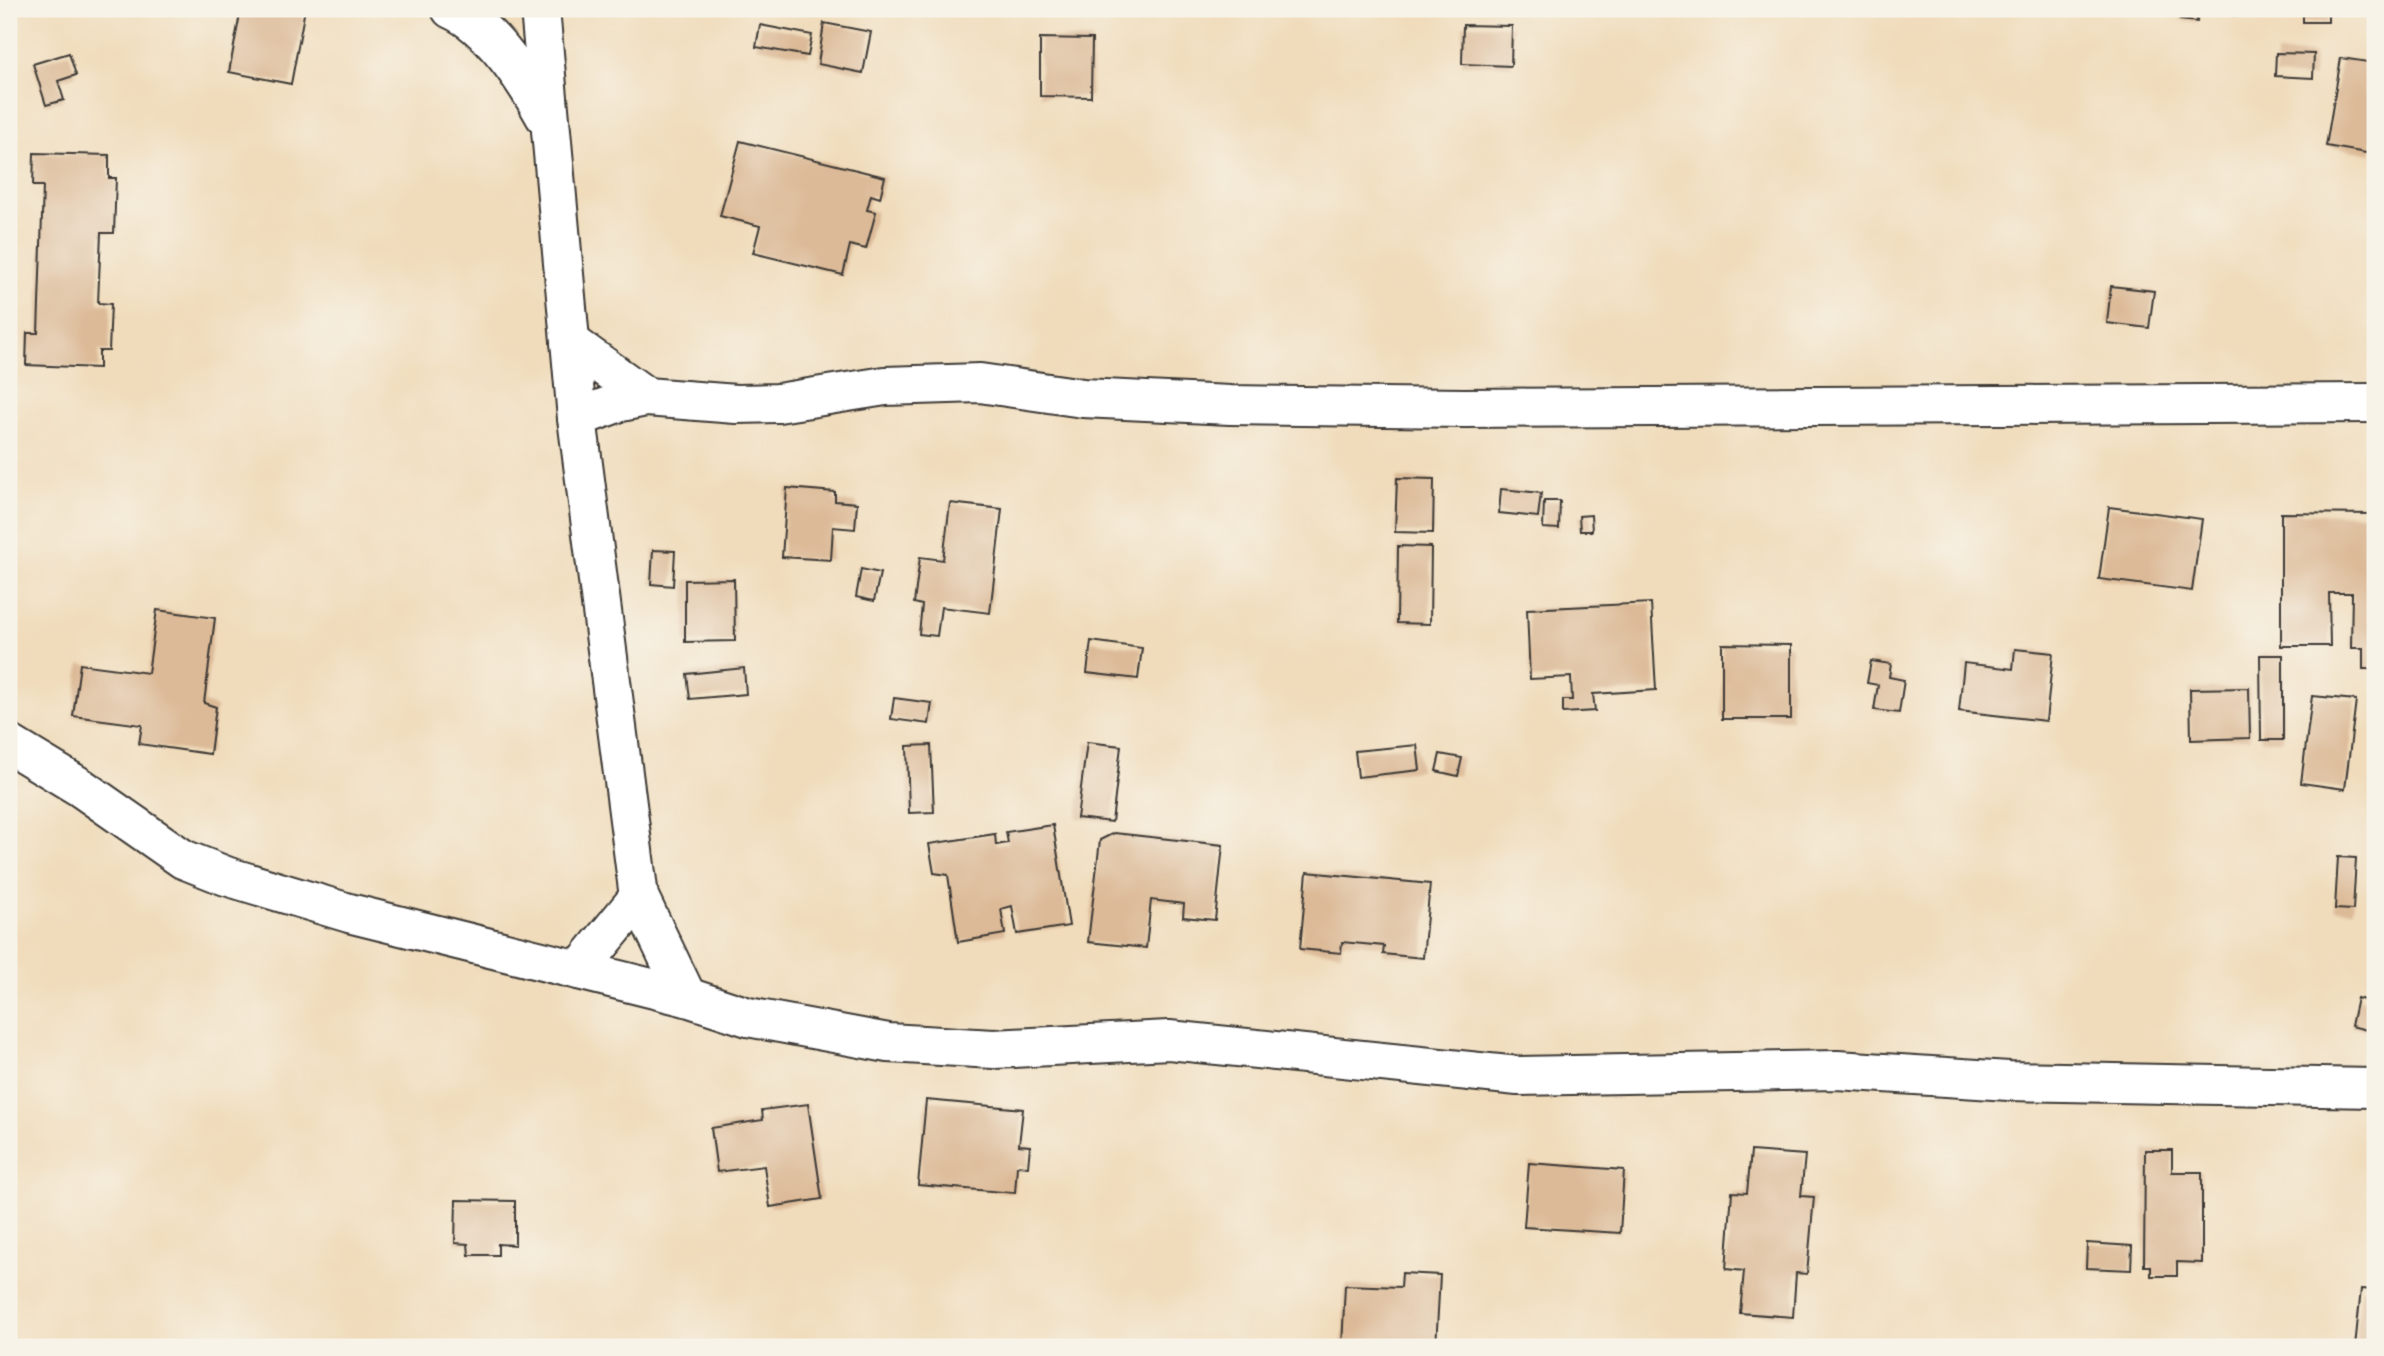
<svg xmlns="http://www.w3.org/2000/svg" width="2384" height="1356" font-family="'IM FELL French Canon',serif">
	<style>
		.building { fill: #dcba97 }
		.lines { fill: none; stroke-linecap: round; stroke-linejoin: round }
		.minor-casing { stroke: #3c3934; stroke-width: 42 }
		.minor { stroke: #fff; stroke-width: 38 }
	</style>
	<rect width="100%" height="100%" fill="#f7f3e8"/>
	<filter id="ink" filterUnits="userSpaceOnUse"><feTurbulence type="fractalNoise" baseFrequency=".0143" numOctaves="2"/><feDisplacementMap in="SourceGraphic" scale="14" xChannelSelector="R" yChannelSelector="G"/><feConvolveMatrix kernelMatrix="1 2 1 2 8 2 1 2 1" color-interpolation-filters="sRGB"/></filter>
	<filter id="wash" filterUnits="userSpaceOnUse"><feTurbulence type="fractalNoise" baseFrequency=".00686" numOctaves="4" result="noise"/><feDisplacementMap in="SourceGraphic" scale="28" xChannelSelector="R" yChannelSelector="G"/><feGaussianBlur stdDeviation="1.57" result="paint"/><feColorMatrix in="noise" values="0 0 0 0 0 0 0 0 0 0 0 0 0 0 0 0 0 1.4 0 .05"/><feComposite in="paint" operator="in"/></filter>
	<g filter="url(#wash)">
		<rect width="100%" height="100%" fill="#f0dcbb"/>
		<g id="blocks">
			<g class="building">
				<path d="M241,9H305L291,84L229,72Z"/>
				<path d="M2181,9H2244L2243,16L2198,13L2197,22L2180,20Z"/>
				<rect x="2303" y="9" width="25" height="13"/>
				<path d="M824,23L871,32L863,73L818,64Z"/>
				<path d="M760,25L812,35L808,56L756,47Z"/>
				<path d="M1463,25L1512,26L1511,66L1462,64Z"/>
				<path d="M1040,38L1092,39L1091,97L1040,96Z"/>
				<path d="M69,53L76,75L58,81L64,100L46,105L33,64Z"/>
				<path d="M2276,53L2314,54L2313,78L2275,76Z"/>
				<path d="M2341,58L2375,63L2372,154L2326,146Z"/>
				<path d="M740,141L885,177L880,198L871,195L867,210L876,212L866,249L850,245L843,275L753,253L760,226L720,216Z"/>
				<path d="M34,153L109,155V178H116L114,233H101L98,303L111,304L109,351H99V368L26,365L27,333H38L43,186H33Z"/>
				<path d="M2111,286L2154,291L2149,328L2107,323Z"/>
				<path d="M1397,478L1434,479L1433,533L1395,532Z"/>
				<path d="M787,488L835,492V501L857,503L855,529L833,527L831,560L782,557Z"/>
				<path d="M1501,489L1541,493L1538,517L1499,513Z"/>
				<path d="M1544,501H1560L1559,529L1543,528Z"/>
				<path d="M950,503L1002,509L990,613L941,607L937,636L919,634L922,605L914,603L920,557L943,560Z"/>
				<path d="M2109,507L2202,519L2192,591L2099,579Z"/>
				<path d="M2281,513L2375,514V669H2363V648H2351L2352,593H2329L2330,646H2281Z"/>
				<path d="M1591,515L1592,531H1580L1579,516Z"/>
				<path d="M1398,546L1431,547L1430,624L1397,623Z"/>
				<path d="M653,550L675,551L673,586L651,584Z"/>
				<path d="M861,569L880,573L874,601L856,597Z"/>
				<path d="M734,579L735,641L685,642V580Z"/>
				<path d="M1651,603L1656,690L1593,694L1595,711L1563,713V700H1572L1571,677L1530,679L1527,609Z"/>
				<path d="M157,610L215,618L204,703L216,707L210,754L139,744L142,725L73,716L80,664L148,673Z"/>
				<path d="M1091,641L1142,648L1138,679L1087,673Z"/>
				<path d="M1722,644L1791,645V719H1722Z"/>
				<path d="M2015,649L2053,653L2046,721L1959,711L1964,663L2013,669Z"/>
				<path d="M2260,655H2283V740H2261Z"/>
				<path d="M1871,661L1891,664L1889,677L1904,680L1899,713L1874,710L1878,685L1867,683Z"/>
				<path d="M744,668L746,694L690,699L687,674Z"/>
				<path d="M2249,688L2250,738L2191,740L2190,689Z"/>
				<path d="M2312,696L2356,700L2345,789L2301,783Z"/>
				<path d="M894,698L932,703L929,724L891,719Z"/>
				<path d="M1087,742L1121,746L1112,822L1077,818Z"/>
				<path d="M931,745L934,812L909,813L907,746Z"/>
				<path d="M1417,745L1420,770L1358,777L1355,751Z"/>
				<path d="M1440,754L1462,758L1458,776L1436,771Z"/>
				<path d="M1053,825L1069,926L1017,934L1012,906L1001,909L1005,934L958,942L948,875L934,873L929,844L995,834L996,845L1008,843L1006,832Z"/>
				<path d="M1114,833L1223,845L1215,920L1183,917L1184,904L1151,900L1146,948L1088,942L1100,840Z"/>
				<path d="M2338,857L2356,858L2353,910L2335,909Z"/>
				<path d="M1307,872L1430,884L1423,958L1383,954L1384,946L1342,942L1341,953L1300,949Z"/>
				<path d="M2357,998L2375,1003V1032L2351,1026Z"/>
				<path d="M926,1100L1023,1109L1019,1145L1030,1146L1028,1167L1017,1166L1015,1193L918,1185Z"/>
				<path d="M808,1104L822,1199L770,1207L764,1166L717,1172L711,1128L763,1120L762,1110Z"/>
				<path d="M2145,1150H2172V1172H2202V1263L2177,1262V1276H2151V1266H2144Z"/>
				<path d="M1751,1151L1805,1155L1801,1196L1814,1197L1807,1274L1796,1273L1793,1317L1740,1313L1744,1271L1726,1269L1732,1192L1747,1193Z"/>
				<path d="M1529,1163L1624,1170L1620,1233L1524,1227Z"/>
				<path d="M456,1200L515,1201V1245L498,1244V1255H469L468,1244L455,1243Z"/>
				<path d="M2087,1243L2132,1246L2131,1270L2086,1268Z"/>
				<path d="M1402,1273L1440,1275L1436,1347H1342L1345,1285L1401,1287Z"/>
				<path d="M2361,1289L2375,1290V1347H2355Z"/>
			</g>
		</g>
	</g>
	<g filter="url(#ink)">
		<use href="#blocks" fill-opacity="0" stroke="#3c3934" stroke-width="2"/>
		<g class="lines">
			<defs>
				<g id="minor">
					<path d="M451,9C490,26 525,80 545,116"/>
					<path d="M540,9L577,418L639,897L687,997"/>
					<path d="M570,342L646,397"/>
					<path d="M577,418L617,403L646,397L736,404L778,403L885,386L980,383L1083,398L1230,405L1464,408L2375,403"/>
					<path d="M9,744L80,787L183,859L226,876L349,913L687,997L748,1017L888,1043L994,1049L1169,1040L1518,1076L1837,1070L2009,1081L2375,1088"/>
					<path d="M579,970L639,897"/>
				</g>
			</defs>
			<use href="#minor" class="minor-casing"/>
			<use href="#minor" class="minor"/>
		</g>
	</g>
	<rect width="2384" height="1356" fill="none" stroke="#f7f3e8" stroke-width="35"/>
</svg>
